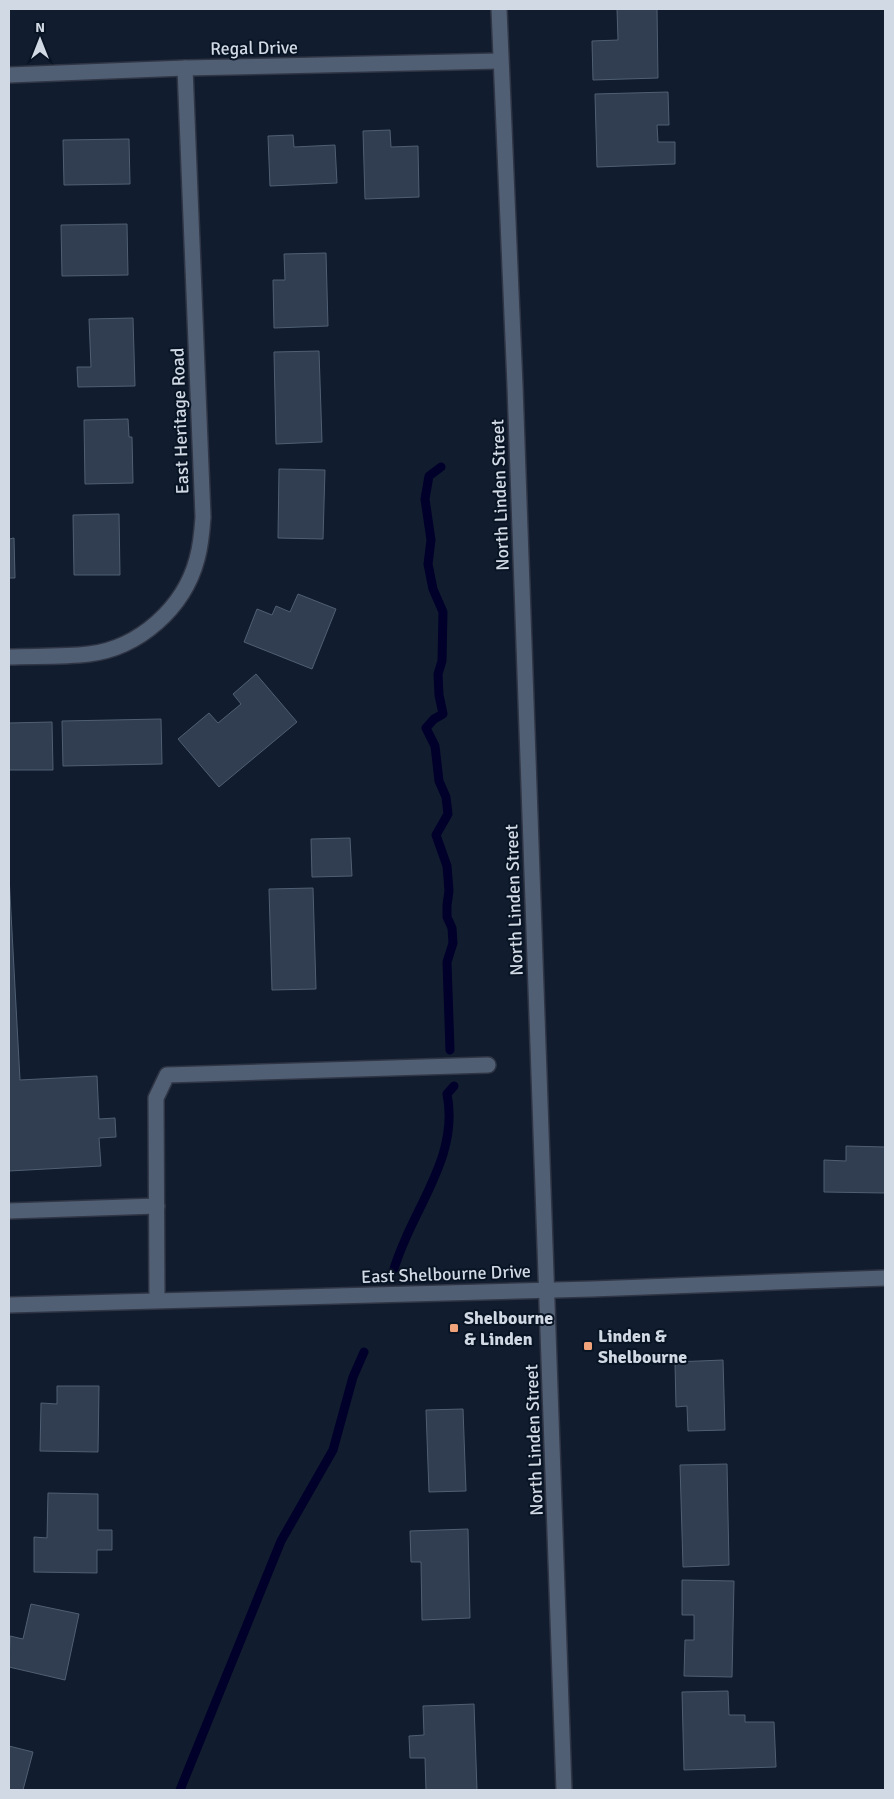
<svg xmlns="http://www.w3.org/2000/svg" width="894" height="1799" font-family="Signika,sans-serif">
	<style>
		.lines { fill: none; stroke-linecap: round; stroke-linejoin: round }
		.stream { stroke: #00002a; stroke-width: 9 }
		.building { fill: #313e51; stroke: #505e73 }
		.lane-casing { stroke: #2f3544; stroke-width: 18 }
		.street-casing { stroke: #2f3544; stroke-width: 18 }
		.secondary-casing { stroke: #2f3544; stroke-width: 18 }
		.lane { stroke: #515f74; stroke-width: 15 }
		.street { stroke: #515f74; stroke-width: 15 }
		.secondary { stroke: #515f74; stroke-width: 15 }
		.poi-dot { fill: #f0a27a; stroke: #081424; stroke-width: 2 }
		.labels { text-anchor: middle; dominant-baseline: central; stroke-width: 4; stroke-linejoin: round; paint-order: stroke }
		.street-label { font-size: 18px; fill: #d1d9e5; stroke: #081424 }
		.poi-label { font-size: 18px; font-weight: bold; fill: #d1d9e5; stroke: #081424; text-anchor: start }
	</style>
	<rect width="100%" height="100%" fill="#111d2e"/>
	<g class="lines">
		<g class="stream">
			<path d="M441,467L429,476L425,499L431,540L428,564L433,589L443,612L442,661L438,674L439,695L443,714L434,719L426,728L435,746L439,781L446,797L448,814L436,835L447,866L449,891L447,905V917L452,928L453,943L447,962L450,1050"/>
			<path d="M394,1269C397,1259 401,1249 405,1240C425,1193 458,1148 447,1094L454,1086"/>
			<path d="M180,1790L281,1541L333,1450L353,1377L364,1352"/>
		</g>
	</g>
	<g class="building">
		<path d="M617,9H657L658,78L593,80L592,41L618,40Z"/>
		<path d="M668,92L669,125H657L658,142H675V164L597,167L595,94Z"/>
		<path d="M390,130L391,147L418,146L419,197L365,199L363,131Z"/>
		<path d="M293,135L294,147L335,145L337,183L270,186L268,136Z"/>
		<path d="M129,139L130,184L64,185L63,140Z"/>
		<path d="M127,224L128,275L62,276L61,225Z"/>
		<path d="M326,253L328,326L274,328L273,280H285L284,254Z"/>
		<path d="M133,318L135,386L78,387L77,367H91L89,319Z"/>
		<path d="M319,351L322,442L276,444L274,352Z"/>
		<path d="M128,419L129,437H132L133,483L85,484L84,420Z"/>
		<path d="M279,469L325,470L323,539L278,538Z"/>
		<path d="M119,514L120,575H74L73,515Z"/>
		<path d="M14,538L15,578H9V539Z"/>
		<path d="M298,594L336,609L312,669L244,642L257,609L272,615L276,606L290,612Z"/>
		<path d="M256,674L297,722L219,787L178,739L209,713L218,723L241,704L233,694Z"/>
		<path d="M161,719L162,764L63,766L62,721Z"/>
		<path d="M52,722L53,770H9V723Z"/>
		<path d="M350,838L352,876L312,877L311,839Z"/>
		<path d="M9,876L20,1080L97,1076L99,1119L115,1118L116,1137L99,1138L101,1166L9,1171Z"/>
		<path d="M313,888L316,989L272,990L269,889Z"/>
		<path d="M846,1146L885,1147V1193L824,1192V1160L846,1161Z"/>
		<path d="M723,1360L725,1430L688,1431L687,1406L676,1407L675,1362Z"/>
		<path d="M57,1386H99L98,1452L40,1451L41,1403L57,1404Z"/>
		<path d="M463,1409L466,1491L429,1492L426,1410Z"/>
		<path d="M727,1464L729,1565L683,1567L680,1465Z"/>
		<path d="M48,1493L98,1494V1530H112V1550H97V1573L34,1572V1537L47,1538Z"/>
		<path d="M468,1529L470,1618L422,1620L421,1562H411L410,1531Z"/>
		<path d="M682,1580L734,1581L732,1677L684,1676L685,1640H694V1615H682Z"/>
		<path d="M31,1604L79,1614L65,1680L9,1667L10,1636L23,1639Z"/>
		<path d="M728,1691L729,1715H745V1722H774L776,1767L684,1770L682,1692Z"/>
		<path d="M474,1704L477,1790H426L425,1758H410L409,1736L424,1735L423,1706Z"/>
		<path d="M9,1746L33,1752L23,1790H9Z"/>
	</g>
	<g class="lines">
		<defs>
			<g id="lane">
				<path d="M9,1211L157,1206"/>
				<path d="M157,1300L156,1098L167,1075L488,1065"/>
			</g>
			<g id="street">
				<path d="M9,75L185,68L500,61"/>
				<path d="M9,657C35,656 63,657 89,654C139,648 184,608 197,559C201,545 202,532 203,517L185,68"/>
			</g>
			<g id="secondary">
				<path d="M499,9L515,386L564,1790"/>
				<path d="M9,1305L592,1289L885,1278"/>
			</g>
		</defs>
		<use href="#lane" class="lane-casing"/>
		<use href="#street" class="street-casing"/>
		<use href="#secondary" class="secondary-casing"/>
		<use href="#lane" class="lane"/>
		<use href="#street" class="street"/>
		<use href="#secondary" class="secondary"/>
	</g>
	<g class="poi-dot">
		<rect x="449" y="1323" width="10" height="10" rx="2.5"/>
		<rect x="583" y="1341" width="10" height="10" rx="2.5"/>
	</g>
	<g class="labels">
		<g class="street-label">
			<text transform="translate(254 48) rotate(-1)">Regal Drive</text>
			<text transform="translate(180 421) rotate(-92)">East Heritage Road</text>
			<text transform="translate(500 495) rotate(-92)">North Linden Street</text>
			<text transform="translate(514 900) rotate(-92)">North Linden Street</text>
			<text transform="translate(446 1274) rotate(-2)">East Shelbourne Drive</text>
			<text transform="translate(534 1440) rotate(-92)">North Linden Street</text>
		</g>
		<g class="poi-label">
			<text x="464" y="1318">Shelbourne<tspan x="464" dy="21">&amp; Linden</tspan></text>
			<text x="598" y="1336">Linden &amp;<tspan x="598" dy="21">Shelbourne</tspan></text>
		</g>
	</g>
	<rect width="894" height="1799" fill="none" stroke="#d1d9e5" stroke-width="20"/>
	<g transform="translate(40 40)" stroke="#081424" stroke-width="4" paint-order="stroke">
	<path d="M0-4L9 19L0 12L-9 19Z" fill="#d1d9e5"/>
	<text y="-8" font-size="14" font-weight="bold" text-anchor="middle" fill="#d1d9e5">N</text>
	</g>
</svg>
